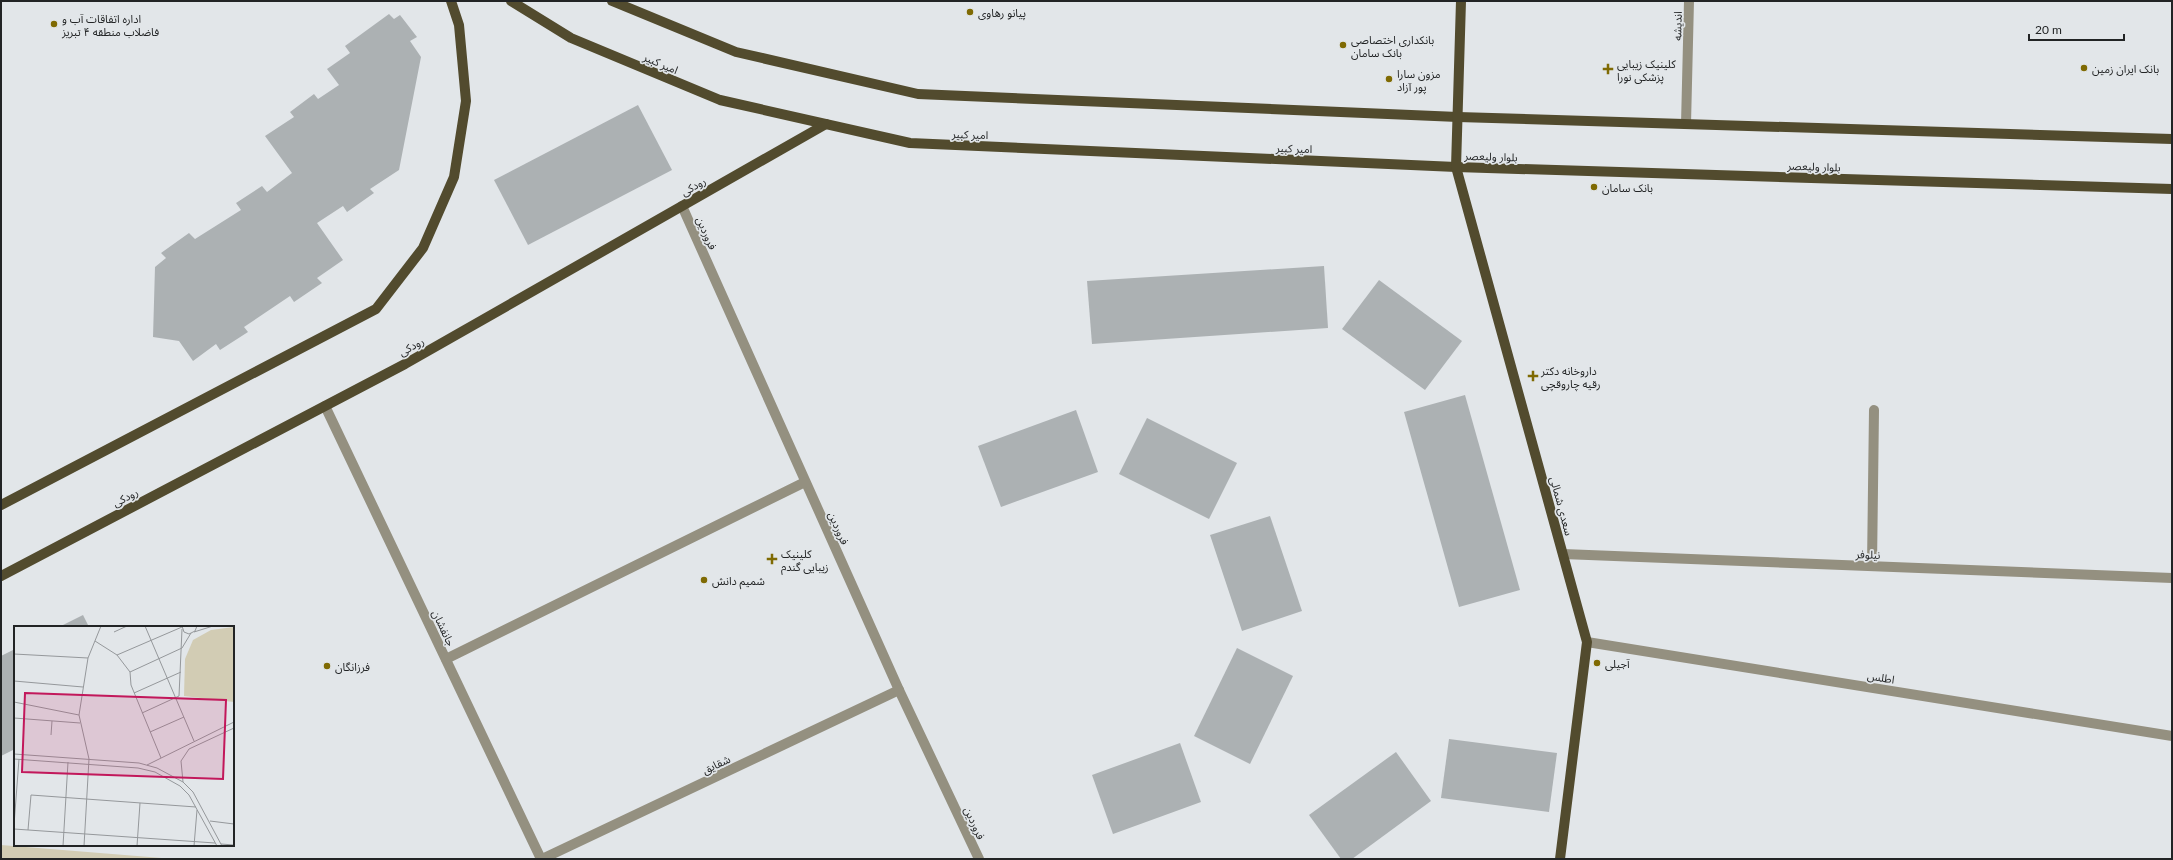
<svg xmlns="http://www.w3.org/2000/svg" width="2173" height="860" font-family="Lato,'Noto Sans Arabic',sans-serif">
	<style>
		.green { fill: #d2ccb4 }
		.building { fill: #acb1b3 }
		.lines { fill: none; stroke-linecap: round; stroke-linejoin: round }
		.minor { stroke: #949080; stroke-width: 10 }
		.major { stroke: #524b2e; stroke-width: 10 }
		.poi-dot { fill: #7f6a03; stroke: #e2e6e9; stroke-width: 1.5 }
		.labels { text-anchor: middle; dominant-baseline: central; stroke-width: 3.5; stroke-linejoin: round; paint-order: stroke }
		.poi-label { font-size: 11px; fill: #222425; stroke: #e2e6e9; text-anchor: start }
		.street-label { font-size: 11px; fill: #222425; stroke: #e2e6e9 }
		.inset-road { fill: none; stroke: #95989b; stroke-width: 1 }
		.view { fill: #c2185b; fill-opacity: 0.15; stroke: #c2185b; stroke-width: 2 }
		.inset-edge { fill: none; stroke: #222425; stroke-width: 2 }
	</style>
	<rect width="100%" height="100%" fill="#e2e6e9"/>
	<path class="green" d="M1,845L174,859H1Z"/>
	<g class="building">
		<path d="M389,14L394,19L400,15L417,37L410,41L421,57L399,170L370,189L374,193L347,212L343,206L317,223L343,260L317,278L322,283L294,302L290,296L244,327L248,332L220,350L216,344L193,361L179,341L153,337L155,267L166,258L161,253L189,233L195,239L241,210L236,203L262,186L267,192L292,173L265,136L294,117L290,112L314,94L318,99L339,85L327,69L350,53L345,46Z"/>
		<path d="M638,105L672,170L528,245L494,180Z"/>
		<path d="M1324,266L1328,328L1092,344L1087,281Z"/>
		<path d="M1379,280L1462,341L1425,390L1342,329Z"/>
		<path d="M1465,395L1520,590L1459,607L1404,412Z"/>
		<path d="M1076,410L1098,472L1001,507L978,446Z"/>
		<path d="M1147,418L1237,463L1209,519L1119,474Z"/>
		<path d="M1270,516L1302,611L1242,631L1210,535Z"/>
		<path d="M83,615L89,627H59Z"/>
		<path d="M1237,648L1293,676L1250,764L1194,736Z"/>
		<path d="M15,649V749L1,756V656Z"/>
		<path d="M1449,739L1557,753L1549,812L1441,798Z"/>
		<path d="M1180,743L1201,802L1113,834L1092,775Z"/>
		<path d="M1396,752L1431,801L1352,859H1341L1309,815Z"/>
	</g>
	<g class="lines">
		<g class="minor">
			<path d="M1686,124L1689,1"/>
			<path d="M682,206L899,690L979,859"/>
			<path d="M325,406L541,859"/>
			<path d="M1563,554L2172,578"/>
			<path d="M1872,566L1874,410"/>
			<path d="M1587,642L2172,736"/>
			<path d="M446,659L805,482"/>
			<path d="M542,859L899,690"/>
		</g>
		<g class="major">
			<path d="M511,1L571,38L720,100L910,143L1456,167L2172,189"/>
			<path d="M612,1L736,52L918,94L1458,117L2172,139"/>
			<path d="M1461,1L1456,167L1587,642L1560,859"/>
			<path d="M1,505L376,309L423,248L454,177L466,101L459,25L451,1"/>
			<path d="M1,576L405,364L826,124"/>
		</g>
	</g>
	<g class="poi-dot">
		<circle cx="970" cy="12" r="4"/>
		<circle cx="54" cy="24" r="4"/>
		<circle cx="1343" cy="45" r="4"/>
		<circle cx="2084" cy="68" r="4"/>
		<path d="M1606 63h4v4h4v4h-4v4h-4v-4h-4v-4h4z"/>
		<circle cx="1389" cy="79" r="4"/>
		<circle cx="1594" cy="187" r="4"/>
		<path d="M1531 370h4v4h4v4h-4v4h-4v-4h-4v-4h4z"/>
		<path d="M770 553h4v4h4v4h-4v4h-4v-4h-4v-4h4z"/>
		<circle cx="704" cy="580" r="4"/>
		<circle cx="1597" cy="663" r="4"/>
		<circle cx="327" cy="666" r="4"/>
	</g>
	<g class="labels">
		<g class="poi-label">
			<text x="978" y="12">پیانو رهاوی</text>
			<text x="62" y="18">اداره اتفاقات آب و<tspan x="62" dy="13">فاضلاب منطقه ۴ تبریز</tspan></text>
			<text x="1351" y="39">بانکداری اختصاصی<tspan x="1351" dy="13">بانک سامان</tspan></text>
			<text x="1617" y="63">کلینیک زیبایی<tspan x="1617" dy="13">پزشکی نورا</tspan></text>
			<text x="2092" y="68">بانک ایران زمین</text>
			<text x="1397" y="73">مزون سارا<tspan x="1397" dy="13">پور آزاد</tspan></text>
			<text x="1602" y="187">بانک سامان</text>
			<text x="1541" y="370">داروخانه دکتر<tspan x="1541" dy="13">رقیه چاروقچی</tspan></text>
			<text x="781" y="553">کلینیک<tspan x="781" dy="13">زیبایی گندم</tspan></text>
			<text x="712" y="580">شمیم دانش</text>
			<text x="1605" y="663">آجیلی</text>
			<text x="335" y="666">فرزانگان</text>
		</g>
		<g class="street-label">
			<text transform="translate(1677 26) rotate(-89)">اندیشه</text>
			<text transform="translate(661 63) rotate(23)">امیر کبیر</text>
			<text transform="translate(970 134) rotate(2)">امیر کبیر</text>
			<text transform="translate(1294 148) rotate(2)">امیر کبیر</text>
			<text transform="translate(1491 156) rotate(2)">بلوار ولیعصر</text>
			<text transform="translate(1814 166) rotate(2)">بلوار ولیعصر</text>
			<text transform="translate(693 186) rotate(-30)">رودکى</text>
			<text transform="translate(707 233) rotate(66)">فروردین</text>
			<text transform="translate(411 346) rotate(-29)">رودکى</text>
			<text transform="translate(125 497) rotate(-28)">رودکى</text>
			<text transform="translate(1562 506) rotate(75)">سعدى شمالى</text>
			<text transform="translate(839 528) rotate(66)">فروردین</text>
			<text transform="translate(1868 554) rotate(2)">نیلوفر</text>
			<text transform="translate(444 628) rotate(65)">جانفشان</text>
			<text transform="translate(1881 677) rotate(9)">اطلس</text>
			<text transform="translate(716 764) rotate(-25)">شقایق</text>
			<text transform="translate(975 823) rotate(65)">فروردین</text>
		</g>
	</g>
	<g transform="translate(14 626)">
		<rect width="220" height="220" fill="#e2e6e9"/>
		<path d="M220,1V76L170,70L171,33L179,14L197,4Z" fill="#d2ccb4"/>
		<path class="inset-road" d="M131,0L180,115M168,0L170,6L175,8L181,5L183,0M100,6L113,0M180,6L199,0M81,15L103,29L116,46L117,59L147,132M168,22L177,7M0,28L74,32M103,29L168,1M116,46L168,22M0,55L69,61M120,67L167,46M0,76L65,89M128,87L165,70L168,3M0,92L66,97M136,106L170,91M37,109L38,95M0,128L125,137L143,142L169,156L179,166L208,220M0,133L124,142L141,146L166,160L175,169L203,220M133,139L220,96M169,156L167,135L175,123L220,102M196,195L220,198M0,199L5,133M0,203L201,217M14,204L17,169L182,181M207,218L220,219M49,220L54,136M70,220L75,133L65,89L74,32L87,0M123,220L126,177M180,220L183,184"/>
		<path class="view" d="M11,67L212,74L209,153L8,146Z"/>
		<rect width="220" height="220" class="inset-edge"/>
	</g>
	<rect width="2173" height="860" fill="none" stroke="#222425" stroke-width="4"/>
	<path d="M2029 34v6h95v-6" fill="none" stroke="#222425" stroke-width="2"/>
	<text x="2035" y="34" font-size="12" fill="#222425" stroke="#e2e6e9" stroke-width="3" paint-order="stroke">20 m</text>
</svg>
